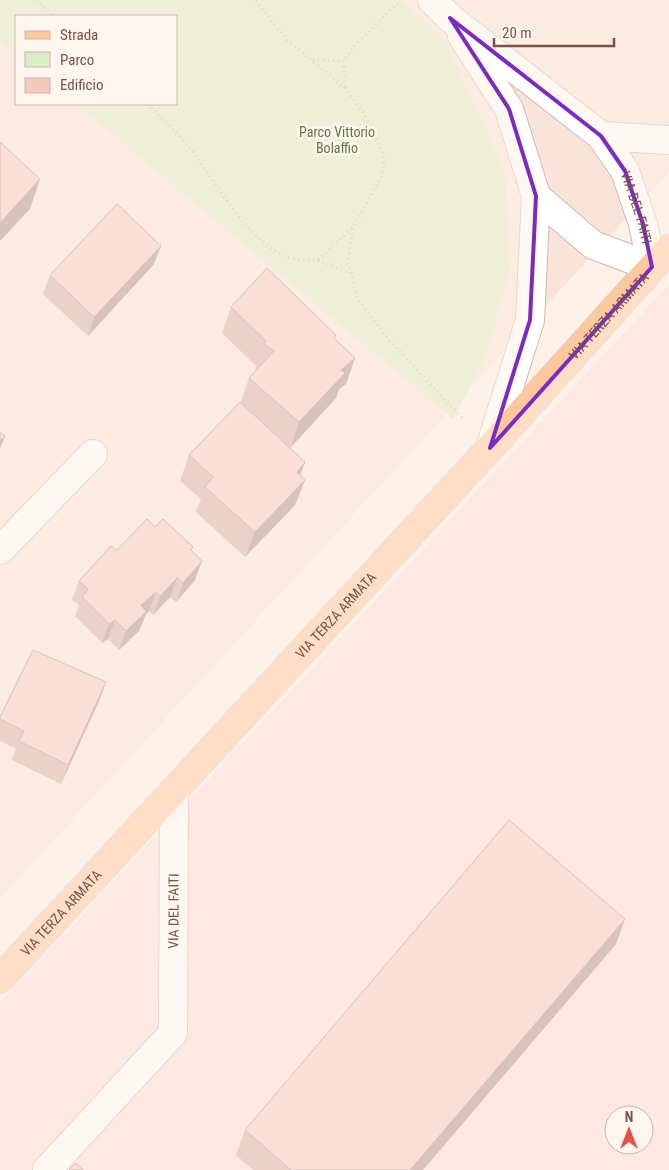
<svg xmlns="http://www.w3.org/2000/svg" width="669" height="1170" font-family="'Roboto Condensed',sans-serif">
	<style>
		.residential { fill: #f8e4d9; fill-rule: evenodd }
		.commercial { fill: #fedfdb; fill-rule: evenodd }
		.green { fill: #ddedc5 }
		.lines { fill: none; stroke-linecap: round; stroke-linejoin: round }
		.minor-casing { stroke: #d3b9af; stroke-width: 30 }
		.major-casing { stroke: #dacfcc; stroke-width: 30 }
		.path { stroke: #daaca0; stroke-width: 3; stroke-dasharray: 1 4; stroke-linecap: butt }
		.minor { stroke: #fff; stroke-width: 28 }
		.major { stroke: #fec89e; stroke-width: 28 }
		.wall { fill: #d2ada3 }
		.shaded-wall { fill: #ab8d85 }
		.building { fill: #f4c9be; stroke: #ab8d85 }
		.marked { fill: none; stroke: #7b2cbf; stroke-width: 4; stroke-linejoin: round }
		.labels { text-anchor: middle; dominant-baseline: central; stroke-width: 5; stroke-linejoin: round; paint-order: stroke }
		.park-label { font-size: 14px; fill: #5b7a3e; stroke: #fff6f0 }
		.street-label { font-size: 14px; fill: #7a524a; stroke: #fff6f0 }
	</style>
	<rect width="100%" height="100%" fill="#fdf1e8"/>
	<path class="residential" d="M0,0H669V172L0,898ZM16,16H176V104H16Z"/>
	<path class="commercial" d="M669,285V1170H0V1003ZM614,1115H644V1145H614Z"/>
	<path class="green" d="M0,0H401L445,40L505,171L510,272L484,360L453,419L76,104H176V16H16V54L0,40Z"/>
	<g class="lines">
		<defs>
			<g id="minor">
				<path id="s1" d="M432,0L450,18L601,136L625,171L643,224L652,267"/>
				<path d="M462,36L509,109L536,196L593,245L652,267"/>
				<path d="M601,136L669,140"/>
				<path d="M490,448L530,320L536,196"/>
				<path d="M0,550L93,454"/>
				<path id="s2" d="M47,1170L173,1033L174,791"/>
			</g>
			<g id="major">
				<path id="s3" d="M0,979L490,448L669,249"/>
			</g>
		</defs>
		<use href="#minor" class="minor-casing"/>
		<use href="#major" class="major-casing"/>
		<g class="path">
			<path d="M37,0L53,16"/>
			<path d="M313,60L343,61"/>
			<path d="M345,87L343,61L357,43L398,3"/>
			<path d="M148,104C163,119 179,135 193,152C219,186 242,232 280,254C291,260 305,260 318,260L353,227L383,174L384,155L363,112L345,88L287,40L255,0"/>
			<path d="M353,228L348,260L357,299L390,341L462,418"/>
			<path d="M318,260L352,274"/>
		</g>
		<use href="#minor" class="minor"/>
		<use href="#major" class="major"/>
	</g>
	<g class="wall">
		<path d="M154,264L88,336L43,294L50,275Z"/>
		<path d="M231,307L335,339L355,358L346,384L339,389L336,398L290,448L305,462L300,475L305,480L295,505L245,557L196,512L201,499L180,481L189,455L241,402L249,378L256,370L255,369L256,366L222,333Z"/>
		<path d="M155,527L191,551L195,580L176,602L170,597L153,615L149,611L146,614L139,631L119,650L108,639L102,643L75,616L79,605L72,600L79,581L117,550Z"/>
		<path d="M106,682L99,701L61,784L12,760L16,749L0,741V717Z"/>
		<path d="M616,944L423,1170H253L236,1155L245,1130Z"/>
	</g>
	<g class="shaded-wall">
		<path d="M40,179L30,209L0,241V223Z"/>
		<path d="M161,246L154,264L88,336L94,317Z"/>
		<path d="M355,358L346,384L339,389L336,398L290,448L299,422L341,370Z"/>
		<path d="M5,436L0,449V441Z"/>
		<path d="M305,462L296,487L297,472Z"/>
		<path d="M305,480L295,505L245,557L255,532Z"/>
		<path d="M202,561L195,580L176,602L183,583Z"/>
		<path d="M177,578L170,597L153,615L160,596Z"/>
		<path d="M156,592L149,611L146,614L139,631L119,650L126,631L141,605Z"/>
		<path d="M115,620L108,639L102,643L109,624Z"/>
		<path d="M106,682L99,701L61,784L68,765Z"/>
		<path d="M625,919L616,944L423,1170H410Z"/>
	</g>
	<g class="building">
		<path d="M0,142L40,179L0,223Z"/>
		<path d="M117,204L161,246L94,317L50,275Z"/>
		<path d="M267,268L336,335L334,338L355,358L341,370L345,373L299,422L249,378L274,351L264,344L266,341L231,307Z"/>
		<path d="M240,402L305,462L297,472L305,480L255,532L205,487L213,477L189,455Z"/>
		<path d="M0,432L5,436L0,441Z"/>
		<path d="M147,519L155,527L163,519L193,547L191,550L202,561L183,583L177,578L160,596L156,592L141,605L146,612L126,631L115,620L109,624L82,597L88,589L79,581L111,546L117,550Z"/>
		<path d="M33,650L106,682L68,765L19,741L24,731L0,719V717Z"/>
		<path d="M509,820L625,919L410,1170H291L245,1130Z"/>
		<path d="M76,1163L83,1170H69Z"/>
	</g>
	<path d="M0 0H669V1170H0ZM450,18L601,136L625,171L643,224L652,267L490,448L530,320L536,196L509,109Z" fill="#fdf1e8" fill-opacity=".55" fill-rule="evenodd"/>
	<path class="marked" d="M450,18L601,136L625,171L643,224L652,267L490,448L530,320L536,196L509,109Z"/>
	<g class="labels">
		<g class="park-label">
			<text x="337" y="132">Parco Vittorio<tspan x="337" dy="16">Bolaffio</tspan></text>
		</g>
		<g class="street-label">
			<text stroke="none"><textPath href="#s1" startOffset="298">VIA DEL FAITI</textPath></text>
			<text stroke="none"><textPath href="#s3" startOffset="900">VIA TERZA ARMATA</textPath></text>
			<text stroke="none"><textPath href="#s3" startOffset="495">VIA TERZA ARMATA</textPath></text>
			<text stroke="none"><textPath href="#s2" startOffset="308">VIA DEL FAITI</textPath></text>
			<text stroke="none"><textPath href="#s3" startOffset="90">VIA TERZA ARMATA</textPath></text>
		</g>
	</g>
	<rect x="15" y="15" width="162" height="90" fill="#fff6f0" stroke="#cab4ae"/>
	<rect x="25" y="31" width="25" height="8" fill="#fec89e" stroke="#cab4ae"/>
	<text x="60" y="40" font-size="15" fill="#7a524a">Strada</text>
	<rect x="25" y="52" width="25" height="15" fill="#ddedc5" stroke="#cab4ae"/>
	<text x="60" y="65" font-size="15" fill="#7a524a">Parco</text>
	<rect x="25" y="78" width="25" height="15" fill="#f4c9be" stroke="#cab4ae"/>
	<text x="60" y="90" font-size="15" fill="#7a524a">Edificio</text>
	<g transform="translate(629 1130)"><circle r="24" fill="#fff6f0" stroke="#cab4ae"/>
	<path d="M0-4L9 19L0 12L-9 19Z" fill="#ed4d48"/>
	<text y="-8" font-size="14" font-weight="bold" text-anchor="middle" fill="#7a524a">N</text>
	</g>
	<path d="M494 38v8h120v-8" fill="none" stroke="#7a524a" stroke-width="2.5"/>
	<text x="502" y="38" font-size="15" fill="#7a524a" stroke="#fff6f0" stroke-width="4" paint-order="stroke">20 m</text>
</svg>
